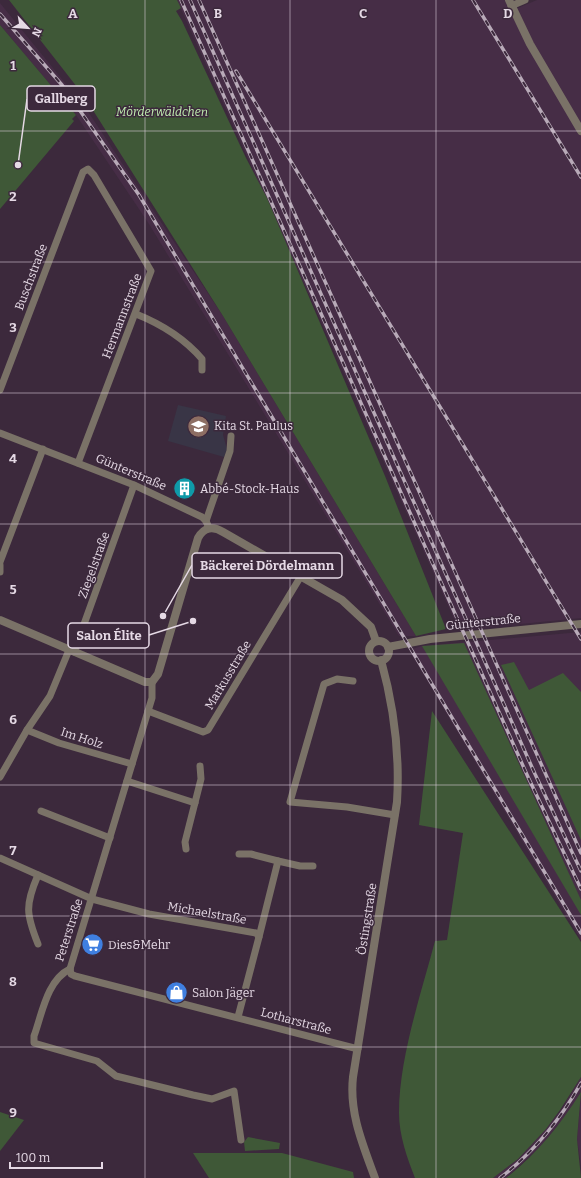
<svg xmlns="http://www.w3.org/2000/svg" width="581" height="1178" font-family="Bitter,serif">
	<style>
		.built { fill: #462d46 }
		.education { fill: #393546 }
		.green { fill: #3f5837 }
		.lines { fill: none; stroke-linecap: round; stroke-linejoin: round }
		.minor { stroke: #7a7267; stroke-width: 7 }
		.tertiary { stroke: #7a7267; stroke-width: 8 }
		.rail-casing { stroke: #b8aab8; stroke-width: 3.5 }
		.rail { stroke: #3c293c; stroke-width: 2; stroke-dasharray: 6; stroke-linecap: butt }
		.grid { fill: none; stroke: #e5d9e5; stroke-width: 1; stroke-opacity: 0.55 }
		.labels { text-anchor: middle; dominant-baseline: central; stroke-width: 3; stroke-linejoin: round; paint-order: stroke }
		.park-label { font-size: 12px; font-style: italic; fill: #c1f0b1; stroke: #3c293c }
		.street-label { font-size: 12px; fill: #e5d9e5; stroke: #3c293c }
		.poi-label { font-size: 12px; fill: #e5d9e5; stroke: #3c293c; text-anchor: start }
		.grid-label { font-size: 13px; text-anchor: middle; font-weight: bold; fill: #e5d9e5; stroke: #3c293c; stroke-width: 3; stroke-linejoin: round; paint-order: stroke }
		.leader { fill: none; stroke: #e5d9e5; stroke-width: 1.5 }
		.callout-dot { fill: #e5d9e5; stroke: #3c293c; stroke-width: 1.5 }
		.callout { fill: #3c293c; stroke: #e5d9e5; stroke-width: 1.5 }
		.callout-label { font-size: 13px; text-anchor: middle; font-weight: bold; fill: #e5d9e5 }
	</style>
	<rect width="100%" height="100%" fill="#3c293c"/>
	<g class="built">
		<path d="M177,0H506L511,11L537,0H581V618L459,630Z"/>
		<path d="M0,3L87,110L223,316L416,636H399L149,224L76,115L0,25Z"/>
		<path d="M581,632V940L409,650L422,646Z"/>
		<path d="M581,1077V1092L569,1112L540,1147L506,1178H493L518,1159L546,1129L561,1110Z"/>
		<path d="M581,1095V1166L577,1139Z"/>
	</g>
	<path class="education" d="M178,405L226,416L223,435L227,449L224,457L168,441Z"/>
	<g class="green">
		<path d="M9,0H177L181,8L176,11L182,21L246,158L267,198L385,476L446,629L416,636L223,316L84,96Z"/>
		<path d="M0,25L76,115L72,119L74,121L0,209Z"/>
		<path d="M464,643L581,900V915L422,646Z"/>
		<path d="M514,662L529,690L563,673L581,692V840L501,665Z"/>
		<path d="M432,711L581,942V1077L560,1110L546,1129L518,1159L493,1178H415C407,1158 399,1135 399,1113C399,1058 421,994 435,941L447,940L463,833L419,825Z"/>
		<path d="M581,1092L577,1139L581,1178H506C537,1154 560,1125 581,1092Z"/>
		<path d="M0,1112L24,1120L0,1151Z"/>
		<path d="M248,1137L280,1143L279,1149L245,1151L244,1142Z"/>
		<path d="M193,1153H282L353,1172L354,1178H209Z"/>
	</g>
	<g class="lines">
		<g class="minor">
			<path d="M511,6L525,0"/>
			<path d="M136,314C161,324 184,338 202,359V370"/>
			<path d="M0,390L83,172L88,169L94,175L151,271L78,463"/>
			<path d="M0,433L134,485L202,517L206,521L209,528"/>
			<path d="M206,521L230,451L231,436"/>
			<path d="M0,562L43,449"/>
			<path d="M0,565V572"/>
			<path d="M74,652L134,485"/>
			<path d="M353,681L337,679L324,684L290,802L347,807L395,815"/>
			<path d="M148,711L203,732L208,730L301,576"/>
			<path d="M27,730L59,743L132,764"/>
			<path d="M0,777L27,730L50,696L69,650"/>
			<path d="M127,781L195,803"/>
			<path d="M41,811L110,838"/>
			<path d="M186,849L185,842L201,779L200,766"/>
			<path d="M239,854H251L278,861"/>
			<path d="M0,858L92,899L149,914L256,933L259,937L238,1017"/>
			<path d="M259,937L278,861L300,866H313"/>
			<path d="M38,944C26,914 25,905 38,875"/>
			<path d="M70,969C47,980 42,1014 34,1036V1043L97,1061L116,1076L193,1095L212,1099L234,1091L241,1140"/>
			<path d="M70,969L71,974L75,976L358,1049"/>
			<path d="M70,969L152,698V682"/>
		</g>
		<g class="tertiary">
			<path d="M509,0L530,44L581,131"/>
			<path d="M0,620L145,682H152L158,674L198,538C204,527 213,526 223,532L342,600L371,627L376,641"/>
			<circle cx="379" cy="651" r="10"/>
			<path d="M388,647L430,639L581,624"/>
			<path d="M375,1178C363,1145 349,1113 353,1077L397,802C400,754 394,707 381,660"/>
		</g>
		<defs>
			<g id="rail">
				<path d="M181,0L528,777L581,889"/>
				<path d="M190,0L535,774L581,871"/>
				<path d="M199,0L581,853"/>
				<path d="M473,0L581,177"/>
				<path d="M0,14L62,85L139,195L581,933"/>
				<path d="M236,71L581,639"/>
				<path d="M500,1178C534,1152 560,1120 581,1083"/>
			</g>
		</defs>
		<use href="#rail" class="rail-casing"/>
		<use href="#rail" class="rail"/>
	</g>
	<path class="grid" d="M145,0V1178M290,0V1178M436,0V1178M0,131H581M0,262H581M0,393H581M0,524H581M0,654H581M0,785H581M0,916H581M0,1047H581"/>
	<defs>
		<symbol id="school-disc" viewBox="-11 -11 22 22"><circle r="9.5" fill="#8d6e63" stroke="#3c293c"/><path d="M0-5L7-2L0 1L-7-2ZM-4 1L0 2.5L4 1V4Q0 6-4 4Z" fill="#fff"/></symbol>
		<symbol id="building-disc" viewBox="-11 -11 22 22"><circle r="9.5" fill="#0f9aa8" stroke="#3c293c"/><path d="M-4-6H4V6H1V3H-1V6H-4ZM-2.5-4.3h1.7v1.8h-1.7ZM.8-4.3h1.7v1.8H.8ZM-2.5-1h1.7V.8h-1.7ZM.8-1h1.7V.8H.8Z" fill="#fff"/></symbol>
		<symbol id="supermarket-disc" viewBox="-11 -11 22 22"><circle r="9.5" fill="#3f7fe0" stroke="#3c293c"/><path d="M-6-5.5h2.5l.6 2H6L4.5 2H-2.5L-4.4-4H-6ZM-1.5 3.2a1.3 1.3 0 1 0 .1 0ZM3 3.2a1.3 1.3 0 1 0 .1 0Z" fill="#fff"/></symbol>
		<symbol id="shop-disc" viewBox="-11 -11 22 22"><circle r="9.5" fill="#3f7fe0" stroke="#3c293c"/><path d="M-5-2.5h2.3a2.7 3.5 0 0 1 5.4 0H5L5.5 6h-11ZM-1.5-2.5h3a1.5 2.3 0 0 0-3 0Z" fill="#fff"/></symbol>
	</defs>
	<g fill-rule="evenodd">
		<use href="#school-disc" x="186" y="414" width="25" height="25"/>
		<use href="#building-disc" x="172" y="476" width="25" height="25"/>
		<use href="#supermarket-disc" x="80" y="932" width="25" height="25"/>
		<use href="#shop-disc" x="164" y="980" width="25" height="25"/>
	</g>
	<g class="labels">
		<g class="park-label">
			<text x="162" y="112">Mörderwäldchen</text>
		</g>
		<g class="street-label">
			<text transform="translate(31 277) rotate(-69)">Buschstraße</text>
			<text transform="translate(122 316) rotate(-69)">Hermannstraße</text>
			<text transform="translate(131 472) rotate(23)">Günterstraße</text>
			<text transform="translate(94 565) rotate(-70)">Ziegelstraße</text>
			<text transform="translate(483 622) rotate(-6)">Günterstraße</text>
			<text transform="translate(228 675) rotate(-59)">Markusstraße</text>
			<text transform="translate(82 738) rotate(18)">Im Holz</text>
			<text transform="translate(207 913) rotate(10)">Michaelstraße</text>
			<text transform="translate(367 919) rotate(-81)">Östingstraße</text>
			<text transform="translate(69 930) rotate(-72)">Peterstraße</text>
			<text transform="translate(296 1021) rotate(15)">Lotharstraße</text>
		</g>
		<g class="poi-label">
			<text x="214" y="426">Kita St. Paulus</text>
			<text x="200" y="489">Abbé-Stock-Haus</text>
			<text x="108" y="945">Dies&amp;Mehr</text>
			<text x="192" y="993">Salon Jäger</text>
		</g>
	</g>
	<g class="grid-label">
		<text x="73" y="18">A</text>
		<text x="218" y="18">B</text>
		<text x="363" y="18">C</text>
		<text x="508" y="18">D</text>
		<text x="13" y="70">1</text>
		<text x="13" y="201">2</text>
		<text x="13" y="332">3</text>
		<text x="13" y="463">4</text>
		<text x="13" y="594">5</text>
		<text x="13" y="724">6</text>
		<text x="13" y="855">7</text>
		<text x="13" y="986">8</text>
		<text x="13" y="1117">9</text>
	</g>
	<path class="leader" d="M18 165L27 99M163 616L192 565M193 621L149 635"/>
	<g class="callout-dot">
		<circle cx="18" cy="165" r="4"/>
		<circle cx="163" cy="616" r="4"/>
		<circle cx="193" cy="621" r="4"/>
	</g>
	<g class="callout">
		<rect x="27" y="86" width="68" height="25" rx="4"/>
		<rect x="192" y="553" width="150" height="25" rx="4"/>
		<rect x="68" y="623" width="81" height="25" rx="4"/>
	</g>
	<g class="callout-label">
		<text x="61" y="103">Gallberg</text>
		<text x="267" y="570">Bäckerei Dördelmann</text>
		<text x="109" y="640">Salon Élite</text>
	</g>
	<g transform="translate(28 28) rotate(116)" stroke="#3c293c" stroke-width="3" paint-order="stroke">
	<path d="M0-3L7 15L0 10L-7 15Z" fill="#e5d9e5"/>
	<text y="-6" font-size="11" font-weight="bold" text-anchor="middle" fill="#e5d9e5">N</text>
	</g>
	<path d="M10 1162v6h92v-6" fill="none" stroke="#e5d9e5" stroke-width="2"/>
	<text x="16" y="1162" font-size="12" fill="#e5d9e5" stroke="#3c293c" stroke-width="3" paint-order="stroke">100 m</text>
</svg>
